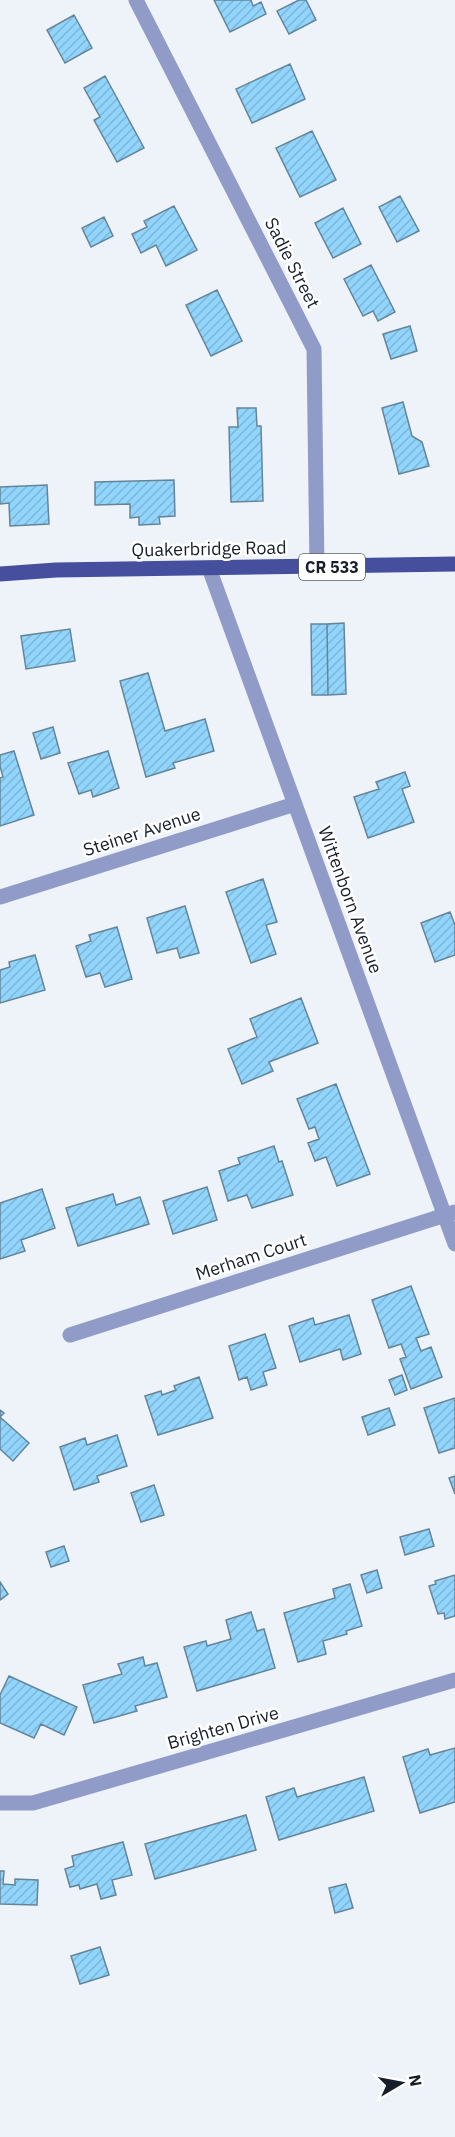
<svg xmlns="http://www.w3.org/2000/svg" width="455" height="2137" viewBox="0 0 455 2137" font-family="'IBM Plex Sans',sans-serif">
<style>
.building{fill:url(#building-hatch);stroke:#648599;stroke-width:1.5}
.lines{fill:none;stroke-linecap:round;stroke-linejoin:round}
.street{stroke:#919bc7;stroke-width:15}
.primary{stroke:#454f9d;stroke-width:15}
.labels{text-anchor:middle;stroke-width:5;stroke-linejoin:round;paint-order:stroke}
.shield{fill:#fff;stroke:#5c6269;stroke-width:1.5}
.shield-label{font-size:16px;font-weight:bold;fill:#161e29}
.street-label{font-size:18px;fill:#161e29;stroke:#fff}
</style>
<defs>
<pattern id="building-hatch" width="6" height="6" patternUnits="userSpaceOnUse" patternTransform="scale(1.5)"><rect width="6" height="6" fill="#91d5fc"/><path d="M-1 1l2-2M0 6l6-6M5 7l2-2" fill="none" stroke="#7cb6d8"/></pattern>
</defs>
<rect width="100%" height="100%" fill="#eef3f9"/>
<path class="building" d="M 214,0 L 251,0 L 253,6 L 261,2 L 266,14 L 230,32 Z
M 299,0 L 306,0 L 316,20 L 289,34 L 277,11 Z
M 74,15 L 92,48 L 65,63 L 47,30 Z
M 290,64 L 305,99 L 252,123 L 236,89 Z
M 105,76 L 144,148 L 117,162 L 94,120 L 100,117 L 84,88 Z
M 312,131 L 336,180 L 300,197 L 276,148 Z
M 400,196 L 419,231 L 397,242 L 379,207 Z
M 174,206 L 197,250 L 166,266 L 156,245 L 141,253 L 132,234 L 147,227 L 144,221 Z
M 343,208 L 361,244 L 333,258 L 315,223 Z
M 104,217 L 113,236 L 91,247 L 82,228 Z
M 371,265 L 395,312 L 378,321 L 373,311 L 363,316 L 344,279 Z
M 217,290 L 242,341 L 211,356 L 186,305 Z
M 410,326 L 417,351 L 391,359 L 383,334 Z
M 403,402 L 412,436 L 422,442 L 429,466 L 399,474 L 382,408 Z
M 237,408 L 256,408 L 257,426 L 261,426 L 263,501 L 231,502 L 229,427 L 238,427 Z
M 174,480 L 175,516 L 159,517 L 160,524 L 139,525 L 139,517 L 130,518 L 130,504 L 95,505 L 95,482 Z
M 47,485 L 49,524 L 10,526 L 9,503 L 0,504 L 0,487 Z
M 344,623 L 346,694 L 328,695 L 327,624 Z
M 311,624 L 327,624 L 328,695 L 312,695 Z
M 70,629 L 75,661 L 26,669 L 21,636 Z
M 148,673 L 165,731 L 205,719 L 214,751 L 173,763 L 175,768 L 146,777 L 120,681 Z
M 53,727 L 60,753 L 41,759 L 33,733 Z
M 14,751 L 34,815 L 0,826 L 0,778 L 3,777 L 0,766 L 0,755 Z
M 108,751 L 119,788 L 93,797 L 91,790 L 79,794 L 68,763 Z
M 405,772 L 410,786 L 402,789 L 414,822 L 368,838 L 354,797 L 379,789 L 376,782 Z
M 263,879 L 277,922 L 266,925 L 276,954 L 251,963 L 226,892 Z
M 185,906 L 199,953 L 180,958 L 177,948 L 157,953 L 147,918 Z
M 450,912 L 455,925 L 455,955 L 435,962 L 421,923 Z
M 117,927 L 132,979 L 105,987 L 100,973 L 86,977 L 76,946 L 91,941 L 89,935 Z
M 35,955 L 45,990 L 0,1003 L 0,970 L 10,967 L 9,962 Z
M 301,998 L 318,1043 L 269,1062 L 273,1071 L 242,1084 L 228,1049 L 257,1037 L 250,1019 Z
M 336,1084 L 370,1174 L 337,1186 L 326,1157 L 315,1161 L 308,1143 L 319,1139 L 315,1127 L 309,1129 L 297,1099 Z
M 274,1146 L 279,1162 L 282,1161 L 293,1195 L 252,1208 L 247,1195 L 228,1201 L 219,1171 L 240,1164 L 238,1158 Z
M 207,1187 L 217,1220 L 173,1234 L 163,1201 Z
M 42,1189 L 55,1228 L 21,1240 L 25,1251 L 0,1259 L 0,1203 Z
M 113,1194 L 116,1205 L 140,1197 L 149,1224 L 78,1246 L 66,1208 Z
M 411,1286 L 429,1334 L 416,1338 L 421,1351 L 431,1347 L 442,1377 L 411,1389 L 400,1359 L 406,1357 L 401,1344 L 389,1348 L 372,1300 Z
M 349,1315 L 361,1354 L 343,1360 L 340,1349 L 300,1362 L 289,1326 L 313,1318 L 315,1325 Z
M 265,1334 L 276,1368 L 263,1372 L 267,1385 L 251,1390 L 247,1377 L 239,1380 L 229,1346 Z
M 402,1375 L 407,1390 L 395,1395 L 389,1380 Z
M 199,1377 L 213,1418 L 158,1435 L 145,1396 L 161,1391 L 162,1395 L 176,1390 L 174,1386 Z
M 455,1398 L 455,1448 L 439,1453 L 424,1408 Z
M 389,1408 L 395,1425 L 368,1435 L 362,1417 Z
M 0,1410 L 4,1413 L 0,1417 L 29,1443 L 13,1461 L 0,1449 Z
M 117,1435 L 127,1466 L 97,1476 L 99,1482 L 74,1490 L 60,1447 L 85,1438 L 87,1445 Z
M 455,1476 L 455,1494 L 449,1478 Z
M 154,1485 L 164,1515 L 141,1522 L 131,1493 Z
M 429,1529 L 434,1546 L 405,1555 L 400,1537 Z
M 64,1546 L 69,1561 L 51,1567 L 46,1552 Z
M 377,1570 L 382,1588 L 367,1593 L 361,1575 Z
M 455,1575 L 455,1616 L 445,1619 L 444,1613 L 438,1614 L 429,1586 L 436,1584 L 435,1581 Z
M 0,1582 L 8,1594 L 0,1600 Z
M 350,1584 L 362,1626 L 346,1631 L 347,1634 L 323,1641 L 326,1654 L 298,1662 L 284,1613 L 335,1598 L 333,1589 Z
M 251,1612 L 257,1631 L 264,1629 L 275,1668 L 197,1691 L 184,1647 L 206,1641 L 207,1646 L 231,1639 L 226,1620 Z
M 143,1657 L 145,1666 L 157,1663 L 167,1697 L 135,1706 L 137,1711 L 94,1723 L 83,1685 L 122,1674 L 118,1664 Z
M 9,1676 L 77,1707 L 64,1735 L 41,1724 L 34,1738 L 0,1723 L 0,1695 Z
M 455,1748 L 455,1802 L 420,1813 L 403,1757 L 428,1749 L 430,1755 Z
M 364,1777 L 374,1811 L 279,1840 L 266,1797 L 294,1788 L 297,1797 Z
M 246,1815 L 256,1850 L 155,1879 L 145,1844 Z
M 123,1842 L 132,1875 L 112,1880 L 116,1895 L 101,1899 L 97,1884 L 80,1889 L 79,1885 L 70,1887 L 65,1869 L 74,1866 L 72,1856 Z
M 0,1871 L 4,1871 L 3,1884 L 15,1885 L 15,1879 L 38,1880 L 37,1905 L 0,1904 Z
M 346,1884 L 353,1908 L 335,1913 L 329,1888 Z
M 100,1947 L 109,1975 L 80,1984 L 71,1956 Z"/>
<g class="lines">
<path class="street" d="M 136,0 L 314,349 L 317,567
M 209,568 L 455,1244
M 0,897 L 295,804
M 70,1335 L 455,1212
M 0,1803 L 33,1803 L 455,1680"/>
<path class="primary" d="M 0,574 L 56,570 L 455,564"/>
</g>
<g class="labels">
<rect class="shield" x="299" y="554" width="66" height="26" rx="4.5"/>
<g class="shield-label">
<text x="332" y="573">CR 533</text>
</g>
<g class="street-label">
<text transform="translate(292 263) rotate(63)" y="6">Sadie Street</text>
<text transform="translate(209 549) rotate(-1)" y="6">Quakerbridge Road</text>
<text transform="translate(142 832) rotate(-18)" y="6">Steiner Avenue</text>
<text transform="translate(350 900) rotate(70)" y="6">Wittenborn Avenue</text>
<text transform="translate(251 1257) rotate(-18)" y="6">Merham Court</text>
<text transform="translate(223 1728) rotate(-16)" y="6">Brighten Drive</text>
</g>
</g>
<g transform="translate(401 2083) rotate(80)" stroke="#ffffff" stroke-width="4.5" paint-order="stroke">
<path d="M0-4.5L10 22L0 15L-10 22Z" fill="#161e29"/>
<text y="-9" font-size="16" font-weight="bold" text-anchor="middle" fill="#161e29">N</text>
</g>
</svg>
